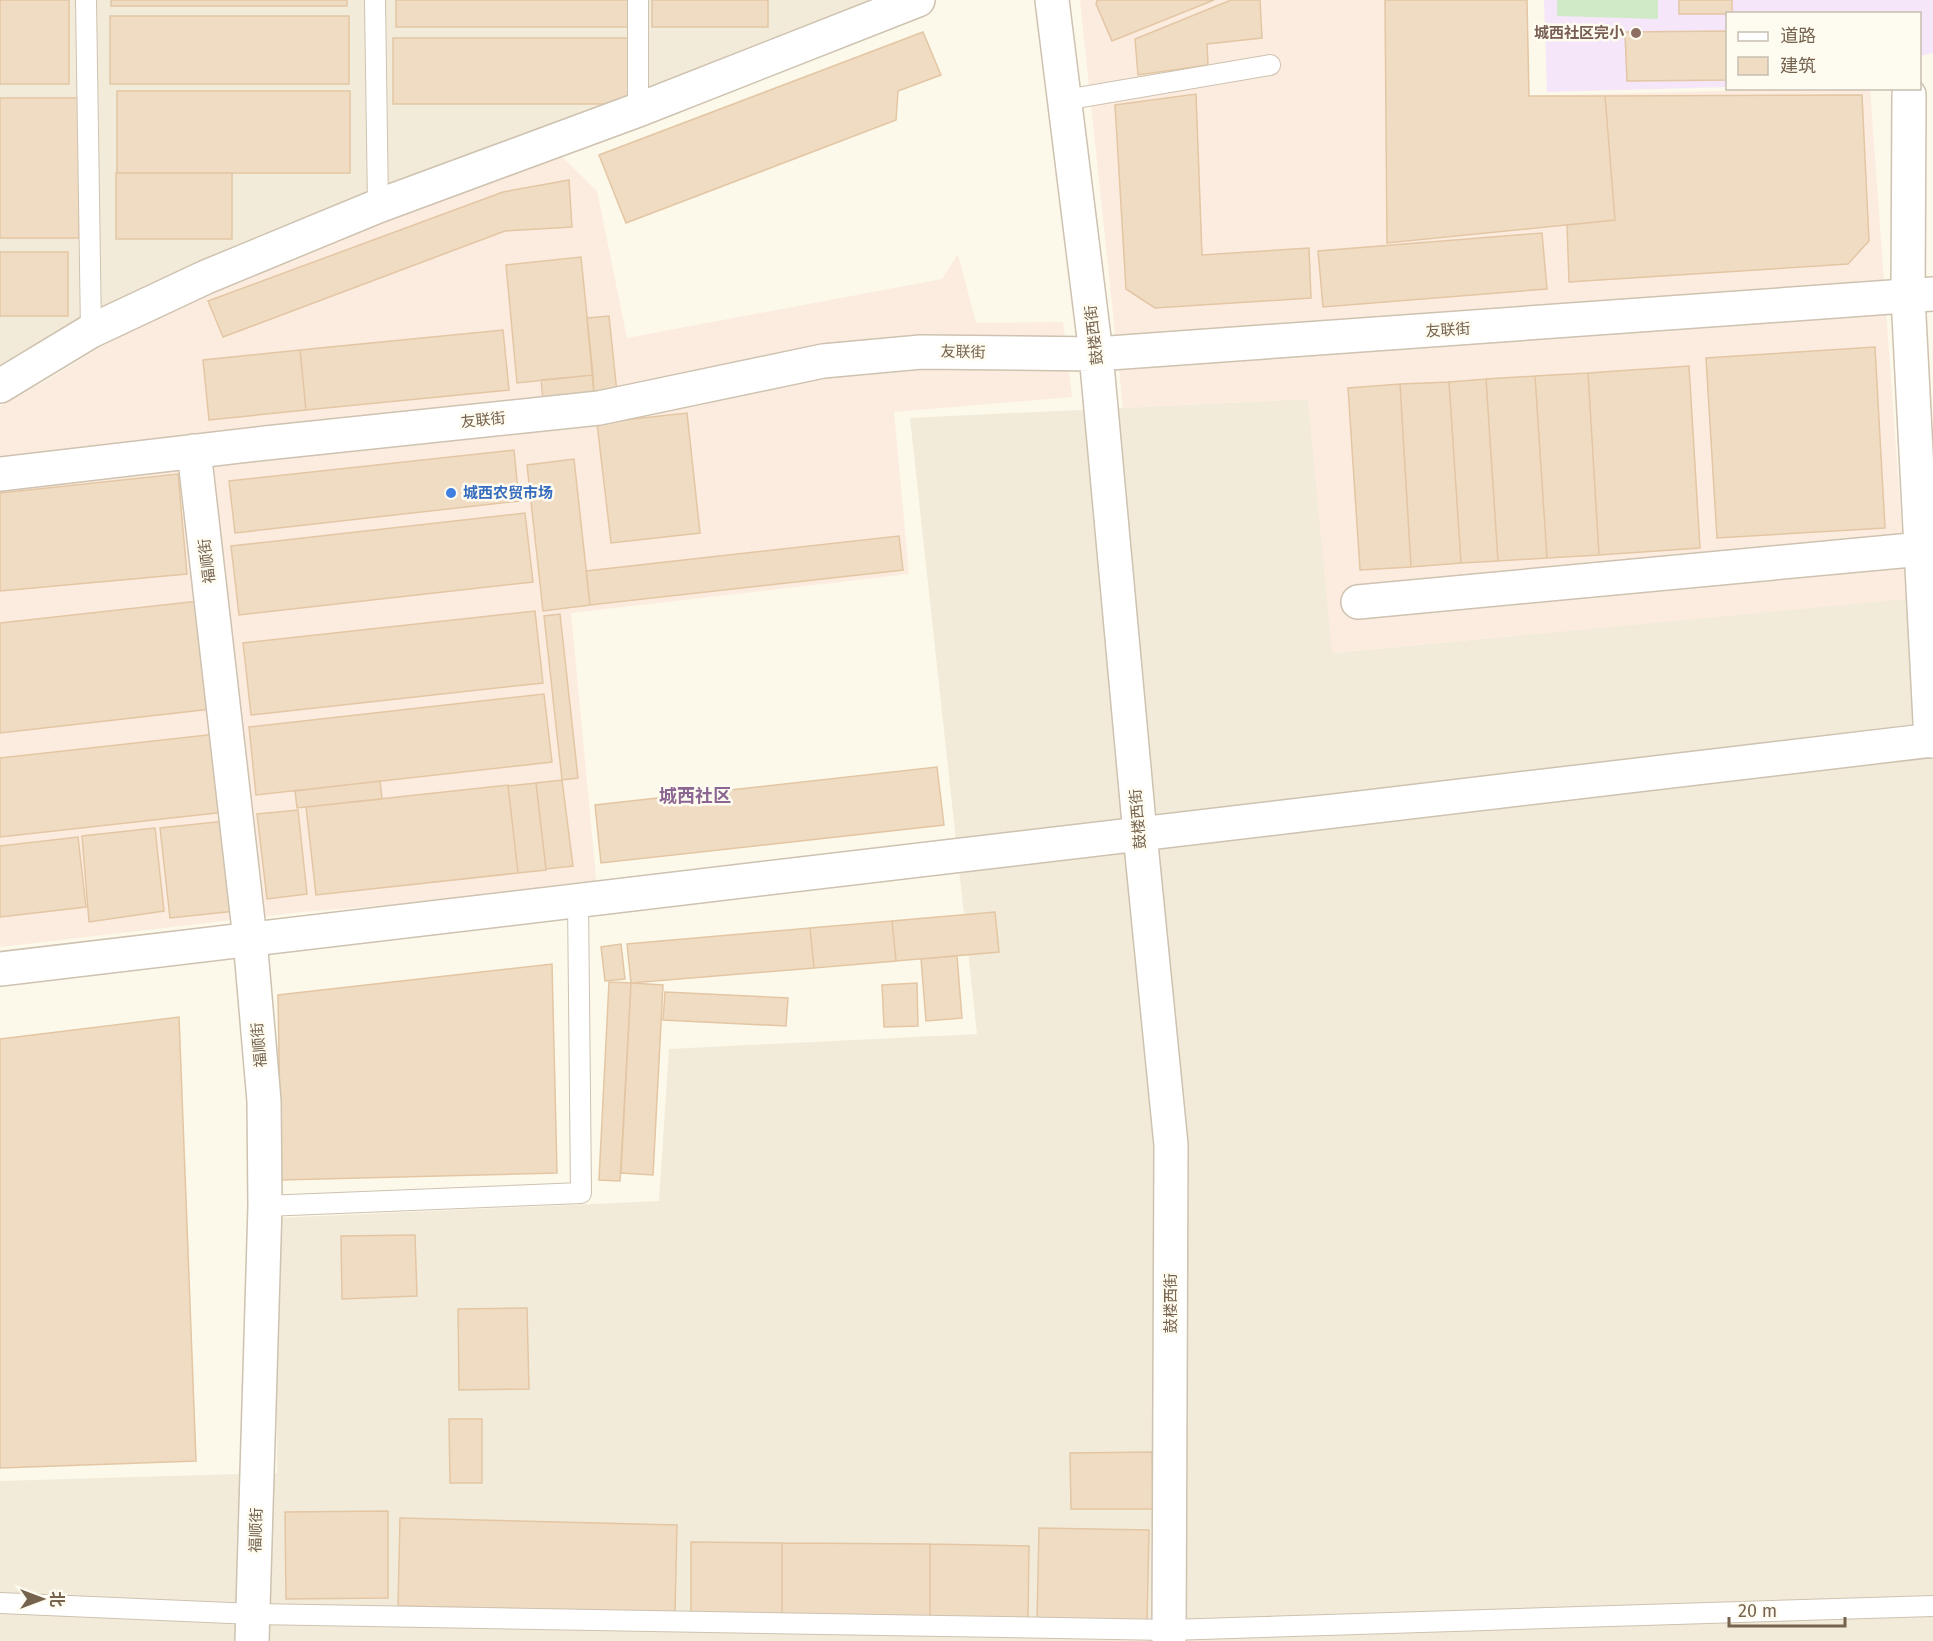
<svg xmlns="http://www.w3.org/2000/svg" width="1933" height="1641" viewBox="0 0 1933 1641" font-family="'Fira Sans','Noto Sans SC',sans-serif">
<style>
.residential{fill:#f3ebd9}
.commercial{fill:#fcecdf}
.education{fill:#f5e6f9}
.green{fill:#d0eac8}
.building{fill:#f0dcc3;stroke:#e3c6a4;stroke-width:1.5}
.lines{fill:none;stroke-linecap:round;stroke-linejoin:round}
.service-casing{stroke:#cec2b0;stroke-width:22}
.minor-casing{stroke:#cec2b0;stroke-width:36}
.service{stroke:#fff;stroke-width:20}
.minor{stroke:#fff;stroke-width:33}
.education-dot{fill:#8d6e63;stroke:#fefbf1;stroke-width:2}
.shop-dot{fill:#3f7fe0;stroke:#fefbf1;stroke-width:2}
.labels{text-anchor:middle;stroke-width:5;stroke-linejoin:round;paint-order:stroke}
.education-label{font-size:15px;font-weight:bold;fill:#785e54;stroke:#fefbf1;text-anchor:end}
.street-label{font-size:15px;fill:#76634e;stroke:#fefbf1}
.shop-label{font-size:15px;font-weight:bold;fill:#366cbe;stroke:#fefbf1;text-anchor:start}
.quarter-label{font-size:18px;font-weight:bold;fill:#8b6692;stroke:#fefbf1}
</style>
<rect width="100%" height="100%" fill="#fcf8ea"/>
<path class="residential" d="M 0,0 L 883,0 L 0,368 Z
M 1308,399 L 1333,653 L 1933,596 L 1933,1641 L 0,1641 L 0,1481 L 277,1473 L 276,1218 L 659,1201 L 669,1049 L 977,1034 L 910,418 Z"/>
<path class="commercial" d="M 1080,0 L 1527,0 L 1529,96 L 1801,89 L 1870,89 L 1907,599 L 1332,653 L 1308,399 L 1123,408 Z
M 557,152 L 597,191 L 627,338 L 942,279 L 958,254 L 976,323 L 1063,322 L 1072,397 L 894,412 L 909,574 L 571,613 L 597,888 L 302,912 L 0,947 L 0,406 L 49,379 L 183,296 Z"/>
<path class="education" d="M 1544,0 L 1933,0 L 1933,53 L 1920,56 L 1920,14 L 1728,14 L 1727,87 L 1547,92 Z"/>
<path class="green" d="M 1557,0 L 1658,0 L 1658,19 L 1557,16 Z"/>
<path class="building" d="M 0,0 L 69,0 L 69,84 L 0,84 Z
M 111,0 L 347,0 L 347,6 L 111,6 Z
M 396,0 L 628,0 L 628,27 L 396,27 Z
M 652,0 L 768,0 L 768,27 L 652,27 Z
M 1097,0 L 1214,0 L 1112,41 L 1096,4 Z
M 1231,0 L 1260,0 L 1262,38 L 1207,44 L 1208,65 L 1138,75 L 1135,39 Z
M 1385,0 L 1527,0 L 1529,96 L 1605,96 L 1615,220 L 1387,243 Z
M 1679,0 L 1732,0 L 1732,14 L 1679,14 Z
M 110,16 L 349,16 L 349,84 L 110,84 Z
M 1728,31 L 1728,80 L 1627,81 L 1625,32 Z
M 923,32 L 941,75 L 898,91 L 896,120 L 626,223 L 599,155 Z
M 393,38 L 630,38 L 630,104 L 393,104 Z
M 117,91 L 350,91 L 350,173 L 117,173 Z
M 1196,94 L 1202,255 L 1309,248 L 1311,298 L 1155,308 L 1126,289 L 1115,105 Z
M 1862,95 L 1869,241 L 1848,264 L 1569,282 L 1567,225 L 1615,220 L 1605,96 Z
M 0,98 L 79,98 L 79,238 L 0,238 Z
M 116,173 L 232,173 L 232,239 L 116,239 Z
M 569,180 L 572,227 L 505,231 L 223,337 L 208,301 L 503,192 Z
M 1542,233 L 1547,289 L 1323,307 L 1318,251 Z
M 0,252 L 68,252 L 68,316 L 0,316 Z
M 581,257 L 593,375 L 517,383 L 506,265 Z
M 609,316 L 617,393 L 594,395 L 587,318 Z
M 503,330 L 509,390 L 306,410 L 300,350 Z
M 1875,347 L 1885,528 L 1717,538 L 1706,358 Z
M 300,350 L 306,410 L 209,420 L 203,360 Z
M 1689,366 L 1700,548 L 1599,555 L 1588,373 Z
M 1588,373 L 1599,555 L 1547,558 L 1535,376 Z
M 593,375 L 594,395 L 543,400 L 541,380 Z
M 1535,376 L 1547,558 L 1498,561 L 1486,379 Z
M 1486,379 L 1498,561 L 1461,563 L 1449,382 Z
M 1449,382 L 1461,563 L 1411,567 L 1400,384 Z
M 1400,384 L 1411,567 L 1360,570 L 1348,388 Z
M 687,413 L 700,533 L 611,543 L 597,423 Z
M 514,450 L 519,501 L 235,533 L 229,481 Z
M 574,459 L 590,605 L 543,611 L 527,465 Z
M 178,474 L 187,574 L 0,591 L 0,493 Z
M 525,513 L 533,582 L 239,615 L 231,546 Z
M 899,536 L 903,570 L 590,605 L 586,571 Z
M 199,601 L 211,709 L 0,733 L 0,623 Z
M 535,611 L 543,683 L 251,715 L 243,643 Z
M 560,614 L 578,778 L 562,780 L 544,616 Z
M 544,694 L 552,762 L 256,795 L 249,727 Z
M 216,734 L 225,812 L 0,837 L 0,758 Z
M 937,767 L 944,825 L 601,863 L 595,805 Z
M 562,780 L 573,866 L 546,869 L 536,783 Z
M 380,781 L 382,799 L 297,808 L 295,791 Z
M 536,783 L 546,870 L 518,873 L 508,786 Z
M 508,785 L 518,873 L 316,895 L 306,807 Z
M 298,810 L 307,894 L 267,899 L 257,814 Z
M 225,821 L 236,911 L 170,918 L 160,828 Z
M 155,828 L 164,911 L 89,922 L 82,836 Z
M 78,837 L 86,907 L 0,917 L 0,846 Z
M 995,912 L 999,952 L 896,961 L 892,921 Z
M 892,921 L 896,961 L 814,968 L 810,928 Z
M 810,928 L 814,968 L 631,983 L 627,944 Z
M 621,944 L 625,979 L 605,981 L 601,947 Z
M 957,956 L 962,1018 L 926,1021 L 921,959 Z
M 552,964 L 557,1173 L 281,1180 L 278,995 Z
M 609,982 L 631,983 L 620,1181 L 599,1180 Z
M 631,983 L 663,985 L 653,1175 L 621,1173 Z
M 917,983 L 918,1026 L 884,1027 L 882,985 Z
M 665,992 L 788,998 L 786,1026 L 663,1020 Z
M 179,1017 L 196,1461 L 0,1468 L 0,1039 Z
M 415,1235 L 417,1296 L 342,1299 L 341,1236 Z
M 527,1308 L 529,1389 L 459,1390 L 458,1309 Z
M 449,1419 L 482,1419 L 482,1483 L 450,1483 Z
M 1152,1452 L 1153,1509 L 1071,1509 L 1070,1453 Z
M 388,1511 L 388,1598 L 286,1599 L 285,1512 Z
M 400,1518 L 677,1525 L 675,1612 L 398,1606 Z
M 1039,1528 L 1149,1530 L 1147,1623 L 1037,1621 Z
M 691,1542 L 782,1543 L 782,1616 L 691,1615 Z
M 782,1543 L 930,1544 L 930,1618 L 782,1616 Z
M 930,1544 L 1029,1546 L 1028,1619 L 930,1618 Z"/>
<g class="lines">
<defs>
<path id="service" d="M 86,0 L 91,331
M 375,0 L 378,206
M 638,0 L 638,110
M 1065,100 L 1270,65
M 265,1206 L 581,1193 L 578,900
M 0,1603 L 253,1614 L 1169,1630 L 1933,1606"/>
<path id="minor" d="M 1052,0 L 1096,354 L 1140,834 L 1171,1145 L 1169,1641
M 1909,95 L 1908,297 L 1931,741
M 0,386 L 91,331 L 206,277 L 378,206 L 638,110 L 918,0
M 194,451 L 250,939 L 264,1101 L 265,1206 L 252,1641
M 0,474 L 266,443 L 599,408 L 823,361 L 921,352 L 1096,354 L 1933,294
M 1358,602 L 1922,549
M 0,969 L 1933,740"/>
</defs>
<use href="#service" class="service-casing"/>
<use href="#minor" class="minor-casing"/>
<use href="#service" class="service"/>
<use href="#minor" class="minor"/>
</g>
<circle class="education-dot" cx="1636" cy="33" r="6"/>
<circle class="shop-dot" cx="451" cy="493" r="6"/>
<g class="labels">
<g class="education-label">
<text x="1624" y="38">城西社区完小</text>
</g>
<g class="street-label">
<text transform="translate(1448 330) rotate(-4)" y="5">友联街</text>
<text transform="translate(1094 335) rotate(-97)" y="5">鼓楼西街</text>
<text transform="translate(963 352) rotate(1)" y="5">友联街</text>
<text transform="translate(483 420) rotate(-6)" y="5">友联街</text>
<text transform="translate(207 561) rotate(-97)" y="5">福顺街</text>
<text transform="translate(1138 819) rotate(-95)" y="5">鼓楼西街</text>
<text transform="translate(259 1045) rotate(-95)" y="5">福顺街</text>
<text transform="translate(1171 1303) rotate(-90)" y="5">鼓楼西街</text>
<text transform="translate(256 1530) rotate(-88)" y="5">福顺街</text>
</g>
<g class="shop-label">
<text x="463" y="498">城西农贸市场</text>
</g>
<g class="quarter-label">
<text x="695" y="802">城西社区</text>
</g>
</g>
<rect x="1726" y="12" width="195" height="78" fill="#fefbf1" stroke="#c8beb0" stroke-width="1.5"/>
<rect x="1738" y="32" width="30" height="9" fill="#ffffff" stroke="#c8beb0" stroke-width="1.5"/>
<text x="1780" y="42" font-size="18" fill="#76634e">道路</text>
<rect x="1738" y="57" width="30" height="18" fill="#f0dcc3" stroke="#c8beb0" stroke-width="1.5"/>
<text x="1780" y="72" font-size="18" fill="#76634e">建筑</text>
<g transform="translate(42 1599) rotate(90)" stroke="#fefbf1" stroke-width="4.5" paint-order="stroke">
<path d="M0-4.5L10 22L0 15L-10 22Z" fill="#76634e"/>
<text y="-9" font-size="16" font-weight="bold" text-anchor="middle" fill="#76634e">北</text>
</g>
<path d="M1729 1617v9h116v-9" fill="none" stroke="#76634e" stroke-width="3"/>
<text x="1738" y="1617" font-size="18" fill="#76634e" stroke="#fefbf1" stroke-width="4.5" paint-order="stroke">20 m</text>
</svg>
